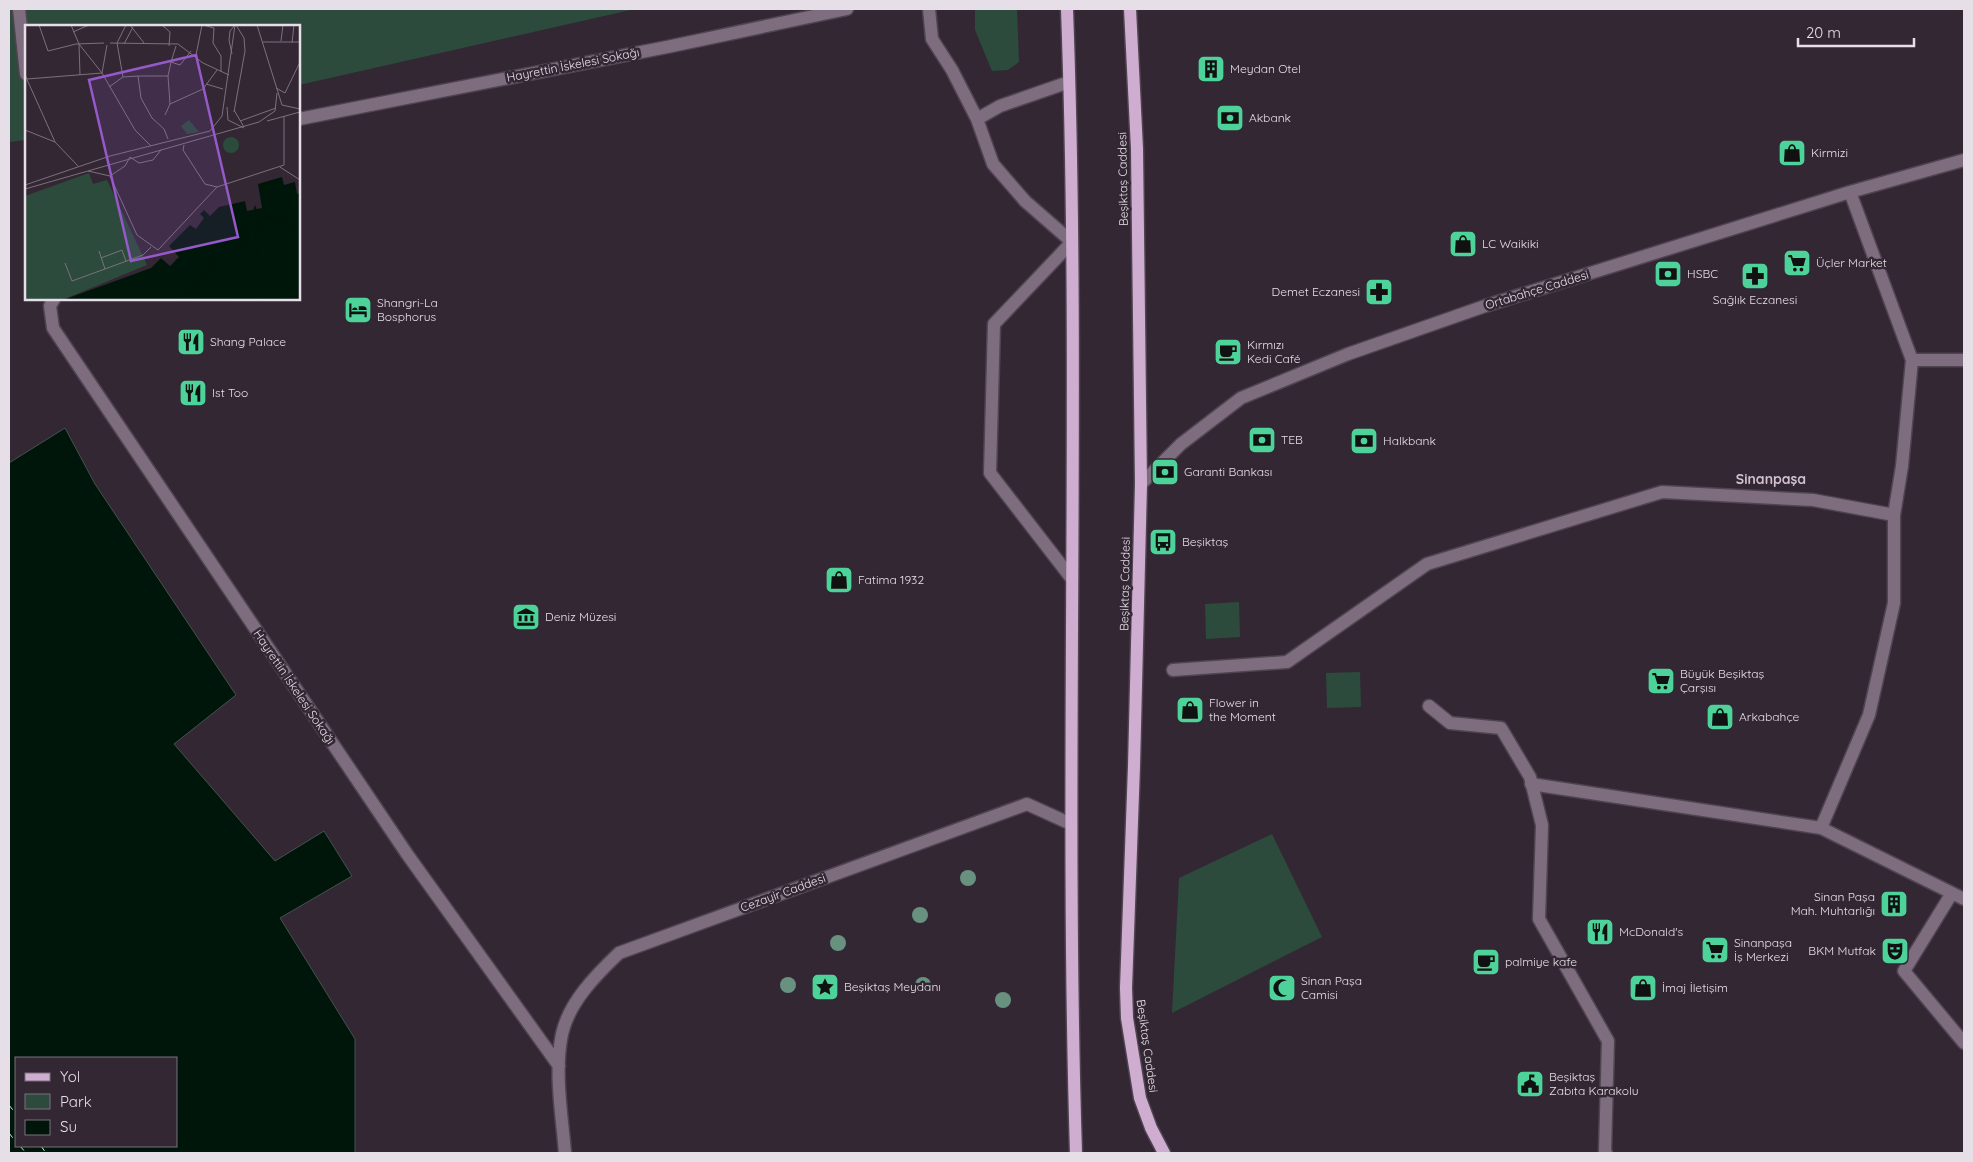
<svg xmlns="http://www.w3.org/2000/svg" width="1973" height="1162" viewBox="0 0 1973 1162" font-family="Quicksand,sans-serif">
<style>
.green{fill:#2c4b3c}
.water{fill:#00160a;stroke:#45524c;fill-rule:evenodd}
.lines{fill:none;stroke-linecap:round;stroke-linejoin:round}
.ferry{stroke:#a5facf;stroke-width:1;stroke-dasharray:6 5;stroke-linecap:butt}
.minor-casing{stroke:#504451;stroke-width:15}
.major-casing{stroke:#504451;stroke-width:15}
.minor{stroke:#7d6d7e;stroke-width:12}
.major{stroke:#cfadd0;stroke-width:12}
.tree{fill:#689180}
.labels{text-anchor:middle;stroke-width:5;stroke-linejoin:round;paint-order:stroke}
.street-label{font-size:12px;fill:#e7dfe7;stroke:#332734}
.poi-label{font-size:12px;fill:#e7dfe7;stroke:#332734;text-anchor:start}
.neighbourhood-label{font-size:14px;font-weight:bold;fill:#d0c0d0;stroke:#332734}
.inset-river{fill:none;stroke:#00160a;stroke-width:2.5}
.inset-road{fill:none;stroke:#7b717c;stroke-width:1}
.view{fill:#9659c9;fill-opacity:0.15;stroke:#9659c9;stroke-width:2.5}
.inset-edge{fill:none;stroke:#e7dfe7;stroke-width:2.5}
</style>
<rect width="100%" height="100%" fill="#332734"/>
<path class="green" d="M 9,9 L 635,9 L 299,85 L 299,26 L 26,26 L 26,140 L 9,142 Z
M 975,9 L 1017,9 L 1019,62 L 1008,70 L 992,71 L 975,30 Z
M 1239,602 L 1240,637 L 1206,639 L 1205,604 Z
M 1360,672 L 1361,707 L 1327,708 L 1326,673 Z
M 1272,834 L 1322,937 L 1172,1013 L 1179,878 Z"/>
<path class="water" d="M 65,428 L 95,484 L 236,695 L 174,744 L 275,861 L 324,831 L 352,876 L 280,918 L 355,1039 L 355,1153 L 9,1153 L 9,463 ZM 16,1058 L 176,1058 L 176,1146 L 16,1146 Z"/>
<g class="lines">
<path class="ferry" d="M 9,1105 L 16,1114
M 9,1133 L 16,1142
M 20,1146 L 26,1153
M 41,1146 L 46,1153"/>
<defs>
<path id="minor" d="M 19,9 L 26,74
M 929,9 L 932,39 L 952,70 L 977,119 L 993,164 L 1025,201 L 1072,242 L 994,324 L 990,473 L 1072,579
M 299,119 L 667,47 L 847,9
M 977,119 L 1000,106 L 1069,82
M 1850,192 L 1912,360 L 1964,360
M 54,299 L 50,306 L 53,328 L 407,854 L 559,1066
M 1141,484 L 1181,444 L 1241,398 L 1348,354 L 1485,306 L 1850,192 L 1964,160
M 1894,515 L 1894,603 L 1869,715 L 1821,828 L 1952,893
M 1173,670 L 1287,662 L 1427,564 L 1662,492 L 1813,500 L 1894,515 L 1902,466 L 1912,360
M 1429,706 L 1450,723 L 1501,728 L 1530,777 L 1542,825 L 1539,919 L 1608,1041 L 1605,1151 L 1606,1153
M 1531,784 L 1821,828
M 1964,899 L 1952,893 L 1904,971 L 1964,1043
M 565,1153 C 562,1115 554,1073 562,1034 C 569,1002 596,975 619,953 L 1027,804 L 1071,824"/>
<path id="major" d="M 1067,9 C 1081,390 1064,772 1076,1153
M 1130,9 L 1137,149 L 1141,484 L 1134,766 L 1126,988 L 1127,1018 L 1140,1098 L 1151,1128 L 1164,1153"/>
</defs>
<use href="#minor" class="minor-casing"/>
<use href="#major" class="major-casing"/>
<use href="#minor" class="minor"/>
<use href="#major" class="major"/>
</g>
<g class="tree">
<circle cx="968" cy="878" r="8"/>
<circle cx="920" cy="915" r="8"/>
<circle cx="838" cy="943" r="8"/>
<circle cx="788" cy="985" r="8"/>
<circle cx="923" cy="985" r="8"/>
<circle cx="1003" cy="1000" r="8"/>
</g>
<defs>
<symbol id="building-square" viewBox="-11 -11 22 22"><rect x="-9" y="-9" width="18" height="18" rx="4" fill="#4dd39a" stroke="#332734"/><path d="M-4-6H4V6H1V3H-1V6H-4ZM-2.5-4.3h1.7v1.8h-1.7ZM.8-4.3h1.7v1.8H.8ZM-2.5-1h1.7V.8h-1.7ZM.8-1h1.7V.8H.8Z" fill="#111"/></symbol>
<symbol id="bank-square" viewBox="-11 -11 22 22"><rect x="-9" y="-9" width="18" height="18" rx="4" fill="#4dd39a" stroke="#332734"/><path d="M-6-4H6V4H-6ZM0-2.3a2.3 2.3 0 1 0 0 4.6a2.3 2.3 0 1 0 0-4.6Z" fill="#111"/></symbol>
<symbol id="shop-square" viewBox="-11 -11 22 22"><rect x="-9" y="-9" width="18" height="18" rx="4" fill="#4dd39a" stroke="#332734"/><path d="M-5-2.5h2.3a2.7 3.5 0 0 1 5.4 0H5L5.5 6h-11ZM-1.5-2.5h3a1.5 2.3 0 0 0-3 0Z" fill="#111"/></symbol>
<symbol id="supermarket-square" viewBox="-11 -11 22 22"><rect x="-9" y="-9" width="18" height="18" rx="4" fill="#4dd39a" stroke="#332734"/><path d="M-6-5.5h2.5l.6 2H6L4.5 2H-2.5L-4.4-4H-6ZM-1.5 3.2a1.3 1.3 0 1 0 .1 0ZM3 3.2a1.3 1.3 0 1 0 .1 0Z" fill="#111"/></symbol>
<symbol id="pharmacy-square" viewBox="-11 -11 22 22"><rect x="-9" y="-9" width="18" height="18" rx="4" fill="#4dd39a" stroke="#332734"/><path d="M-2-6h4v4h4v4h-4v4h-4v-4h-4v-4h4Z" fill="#111"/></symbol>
<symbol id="hotel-square" viewBox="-11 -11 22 22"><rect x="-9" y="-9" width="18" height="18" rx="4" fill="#4dd39a" stroke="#332734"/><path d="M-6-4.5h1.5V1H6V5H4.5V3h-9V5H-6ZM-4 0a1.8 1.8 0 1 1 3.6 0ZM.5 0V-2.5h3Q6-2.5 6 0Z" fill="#111"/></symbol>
<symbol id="restaurant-square" viewBox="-11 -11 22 22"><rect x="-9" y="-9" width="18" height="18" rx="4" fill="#4dd39a" stroke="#332734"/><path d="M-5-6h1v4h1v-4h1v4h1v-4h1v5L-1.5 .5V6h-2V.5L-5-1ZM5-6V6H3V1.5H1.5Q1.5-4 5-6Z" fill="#111"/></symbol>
<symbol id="cafe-square" viewBox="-11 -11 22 22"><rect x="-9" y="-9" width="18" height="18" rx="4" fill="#4dd39a" stroke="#332734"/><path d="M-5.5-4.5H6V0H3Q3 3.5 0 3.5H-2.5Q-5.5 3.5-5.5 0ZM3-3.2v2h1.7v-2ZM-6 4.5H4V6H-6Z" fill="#111"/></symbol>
<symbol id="bus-square" viewBox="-11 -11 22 22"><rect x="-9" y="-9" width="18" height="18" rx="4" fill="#4dd39a" stroke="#332734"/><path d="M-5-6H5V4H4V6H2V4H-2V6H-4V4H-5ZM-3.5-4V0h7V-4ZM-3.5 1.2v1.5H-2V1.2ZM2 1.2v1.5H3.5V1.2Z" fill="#111"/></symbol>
<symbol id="museum-square" viewBox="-11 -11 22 22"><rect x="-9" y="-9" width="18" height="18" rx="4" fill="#4dd39a" stroke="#332734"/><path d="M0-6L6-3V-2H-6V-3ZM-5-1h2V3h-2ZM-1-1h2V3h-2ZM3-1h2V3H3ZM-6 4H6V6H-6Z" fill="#111"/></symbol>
<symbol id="theatre-square" viewBox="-11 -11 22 22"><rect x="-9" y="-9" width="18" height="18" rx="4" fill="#4dd39a" stroke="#332734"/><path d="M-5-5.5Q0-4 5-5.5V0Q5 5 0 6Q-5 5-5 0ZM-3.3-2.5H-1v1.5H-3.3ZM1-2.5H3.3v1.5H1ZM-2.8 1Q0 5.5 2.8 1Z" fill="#111"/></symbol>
<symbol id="sight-square" viewBox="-11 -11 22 22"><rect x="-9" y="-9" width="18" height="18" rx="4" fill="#4dd39a" stroke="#332734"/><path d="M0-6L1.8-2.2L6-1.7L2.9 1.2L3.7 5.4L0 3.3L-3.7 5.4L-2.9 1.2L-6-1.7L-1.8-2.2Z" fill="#111"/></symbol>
<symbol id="mosque-square" viewBox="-11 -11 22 22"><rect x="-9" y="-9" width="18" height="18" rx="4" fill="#4dd39a" stroke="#332734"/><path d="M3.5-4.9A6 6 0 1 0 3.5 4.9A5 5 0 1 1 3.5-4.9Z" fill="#111"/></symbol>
<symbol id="civic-square" viewBox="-11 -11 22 22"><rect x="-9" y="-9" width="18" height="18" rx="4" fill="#4dd39a" stroke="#332734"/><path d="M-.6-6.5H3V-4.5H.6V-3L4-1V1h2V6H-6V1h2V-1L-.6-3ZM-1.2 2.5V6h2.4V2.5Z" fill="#111"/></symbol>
</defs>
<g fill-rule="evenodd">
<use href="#building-square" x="1195" y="53" width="32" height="32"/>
<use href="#bank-square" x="1214" y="102" width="32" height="32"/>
<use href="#shop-square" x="1776" y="137" width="32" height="32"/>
<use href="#shop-square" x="1447" y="228" width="32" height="32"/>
<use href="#supermarket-square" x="1781" y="247" width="32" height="32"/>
<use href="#bank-square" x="1652" y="258" width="32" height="32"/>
<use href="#pharmacy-square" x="1739" y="260" width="32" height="32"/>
<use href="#pharmacy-square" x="1363" y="276" width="32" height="32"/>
<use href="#hotel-square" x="342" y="294" width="32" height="32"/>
<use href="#restaurant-square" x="175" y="326" width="32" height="32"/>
<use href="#cafe-square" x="1212" y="336" width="32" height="32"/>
<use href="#restaurant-square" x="177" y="377" width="32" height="32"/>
<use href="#bank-square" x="1246" y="424" width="32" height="32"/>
<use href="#bank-square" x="1348" y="425" width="32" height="32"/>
<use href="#bank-square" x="1149" y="456" width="32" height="32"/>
<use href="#bus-square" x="1147" y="526" width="32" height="32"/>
<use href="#shop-square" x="823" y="564" width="32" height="32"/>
<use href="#museum-square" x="510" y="601" width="32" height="32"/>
<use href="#supermarket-square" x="1645" y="665" width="32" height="32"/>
<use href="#shop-square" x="1174" y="694" width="32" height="32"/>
<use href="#shop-square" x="1704" y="701" width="32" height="32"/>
<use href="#building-square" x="1878" y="888" width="32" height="32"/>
<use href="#restaurant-square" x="1584" y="916" width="32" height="32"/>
<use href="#supermarket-square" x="1699" y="934" width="32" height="32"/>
<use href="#theatre-square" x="1879" y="935" width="32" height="32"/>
<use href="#cafe-square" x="1470" y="946" width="32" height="32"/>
<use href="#sight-square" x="809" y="971" width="32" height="32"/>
<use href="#mosque-square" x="1266" y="972" width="32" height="32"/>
<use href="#shop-square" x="1627" y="972" width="32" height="32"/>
<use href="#civic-square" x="1514" y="1068" width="32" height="32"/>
</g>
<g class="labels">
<g class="street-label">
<text transform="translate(573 65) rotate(-11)" y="4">Hayrettin İskelesi Sokağı</text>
<text transform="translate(1123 179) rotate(-91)" y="4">Beşiktaş Caddesi</text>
<text transform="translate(1537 290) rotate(-17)" y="4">Ortabahçe Caddesi</text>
<text transform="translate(1125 584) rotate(-89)" y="4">Beşiktaş Caddesi</text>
<text transform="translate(294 687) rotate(56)" y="4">Hayrettin İskelesi Sokağı</text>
<text transform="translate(783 893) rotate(-20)" y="4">Cezayir Caddesi</text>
<text transform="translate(1147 1046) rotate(82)" y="4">Beşiktaş Caddesi</text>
</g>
<g class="poi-label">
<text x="1230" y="73">Meydan Otel</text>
<text x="1249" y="122">Akbank</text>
<text x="1811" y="157">Kirmizi</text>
<text x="1482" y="248">LC Waikiki</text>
<text x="1816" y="267">Üçler Market</text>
<text x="1687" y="278">HSBC</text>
<text x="1360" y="296" text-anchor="end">Demet Eczanesi</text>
<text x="1755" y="304" text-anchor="middle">Sağlık Eczanesi</text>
<text x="377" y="307">Shangri-La<tspan x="377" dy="14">Bosphorus</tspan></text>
<text x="210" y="346">Shang Palace</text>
<text x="1247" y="349">Kırmızı<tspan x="1247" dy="14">Kedi Café</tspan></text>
<text x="212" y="397">Ist Too</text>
<text x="1281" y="444">TEB</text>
<text x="1383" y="445">Halkbank</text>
<text x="1184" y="476">Garanti Bankası</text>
<text x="1182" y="546">Beşiktaş</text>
<text x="858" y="584">Fatima 1932</text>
<text x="545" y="621">Deniz Müzesi</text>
<text x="1680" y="678">Büyük Beşiktaş<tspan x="1680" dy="14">Çarşısı</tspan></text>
<text x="1209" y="707">Flower in<tspan x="1209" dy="14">the Moment</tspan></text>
<text x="1739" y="721">Arkabahçe</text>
<text x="1875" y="901" text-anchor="end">Sinan Paşa<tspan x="1875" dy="14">Mah. Muhtarlığı</tspan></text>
<text x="1619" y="936">McDonald's</text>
<text x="1734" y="947">Sinanpaşa<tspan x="1734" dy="14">İş Merkezi</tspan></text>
<text x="1876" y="955" text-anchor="end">BKM Mutfak</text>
<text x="1505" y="966">palmiye kafe</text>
<text x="1301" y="985">Sinan Paşa<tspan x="1301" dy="14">Camisi</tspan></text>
<text x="844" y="991">Beşiktaş Meydanı</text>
<text x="1662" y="992">İmaj İletişim</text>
<text x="1549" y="1081">Beşiktaş<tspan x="1549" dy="14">Zabıta Karakolu</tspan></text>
</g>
<g class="neighbourhood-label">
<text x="1771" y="484">Sinanpaşa</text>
</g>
</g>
<g transform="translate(25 25)">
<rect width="275" height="275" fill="#332734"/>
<path d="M 164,95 L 174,107 L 162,109 L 156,101 ZM198 120a8 8 0 1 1 16 0a8 8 0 1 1-16 0ZM 64,148 L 68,159 L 82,155 L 122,240 L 37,275 L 0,275 L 0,171 Z" fill="#2c4b3c"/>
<path d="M 257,152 L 259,160 L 270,157 L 272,169 L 275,168 L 275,275 L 38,275 L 126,243 L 136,233 L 145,241 L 154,232 L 144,221 L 165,200 L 171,204 L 179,193 L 175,189 L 179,185 L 185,191 L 194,182 L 220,176 L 222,186 L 237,183 L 233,159 Z" fill="#00160a"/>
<path class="inset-river" d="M 247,155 L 275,216M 231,185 L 255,210 L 275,222M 231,185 L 275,201M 233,186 L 275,210M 230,188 L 236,275M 151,235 L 191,275M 156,275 L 230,185M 164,275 L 219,199M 180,275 L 202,244 L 229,187M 196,275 L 215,239 L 230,184 L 265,275"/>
<path class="inset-road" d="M 14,0 L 23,26 L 51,19 L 79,18M 46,0 L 54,19 L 77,48 L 110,105 L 126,121M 105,0 L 119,18M 137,0 L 145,7 L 144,21M 178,0 L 189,3 L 188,18 L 196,31 L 196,47M 232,0 L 257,80 L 275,84M 48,7 L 64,0M 256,16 L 258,0M 238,17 L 275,17M 85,18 L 153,19 L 178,38 L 204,50M 267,18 L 269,0M 54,19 L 55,50M 99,19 L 108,2M 151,21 L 146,37 L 155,40 L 166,26M 207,29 L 204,15 L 205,6 L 210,0M 171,30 L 177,0M 0,50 L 30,117M 113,51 L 143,51 L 146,37M 143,51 L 145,79M 98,52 L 113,51 L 116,73 L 127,93 L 139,104 L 143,114M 2,54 L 77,48 L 82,20M 181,59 L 198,64M 84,62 L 98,52 L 92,18 L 101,0M 251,63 L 260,68 L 275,37M 202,82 L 203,95 L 219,103M 209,85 L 219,102M 209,87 L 220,26 L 219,13 L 211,0M 140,90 L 145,79 L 178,64 L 192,45M 215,96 L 251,83M 242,96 L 275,87M 0,105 L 30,117 L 53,141M 159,120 L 158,125 L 180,159 L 192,162 L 259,140 L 259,91M 255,142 L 275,155M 63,146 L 85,151 L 100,141 L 105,132 L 114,138 L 128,135 L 136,125M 85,151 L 112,210 L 133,225 L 192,162M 0,160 L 85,131 L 185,106 L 197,91 L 210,0M 0,164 L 234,97 L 250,86 L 252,68M 74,226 L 80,244M 76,233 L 97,225 L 101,236M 40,238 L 47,256 L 118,230 L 126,222"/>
<path class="view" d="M 171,30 L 213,212 L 106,236 L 64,55 Z"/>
<rect width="275" height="275" class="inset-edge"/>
</g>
<rect width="1973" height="1162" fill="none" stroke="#e7dfe7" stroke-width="20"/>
<rect x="15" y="1057" width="162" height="90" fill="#332734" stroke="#7b717c"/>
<rect x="25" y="1073" width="25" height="8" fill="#cfadd0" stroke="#7b717c"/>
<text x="60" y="1082" font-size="15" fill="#e7dfe7">Yol</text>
<rect x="25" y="1094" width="25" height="15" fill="#2c4b3c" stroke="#7b717c"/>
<text x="60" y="1107" font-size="15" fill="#e7dfe7">Park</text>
<rect x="25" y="1120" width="25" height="15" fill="#00160a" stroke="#7b717c"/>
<text x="60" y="1132" font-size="15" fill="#e7dfe7">Su</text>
<path d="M1798 38v8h116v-8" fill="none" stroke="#e7dfe7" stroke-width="2.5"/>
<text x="1806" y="38" font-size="15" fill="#e7dfe7" stroke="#332734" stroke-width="4" paint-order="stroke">20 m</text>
</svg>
